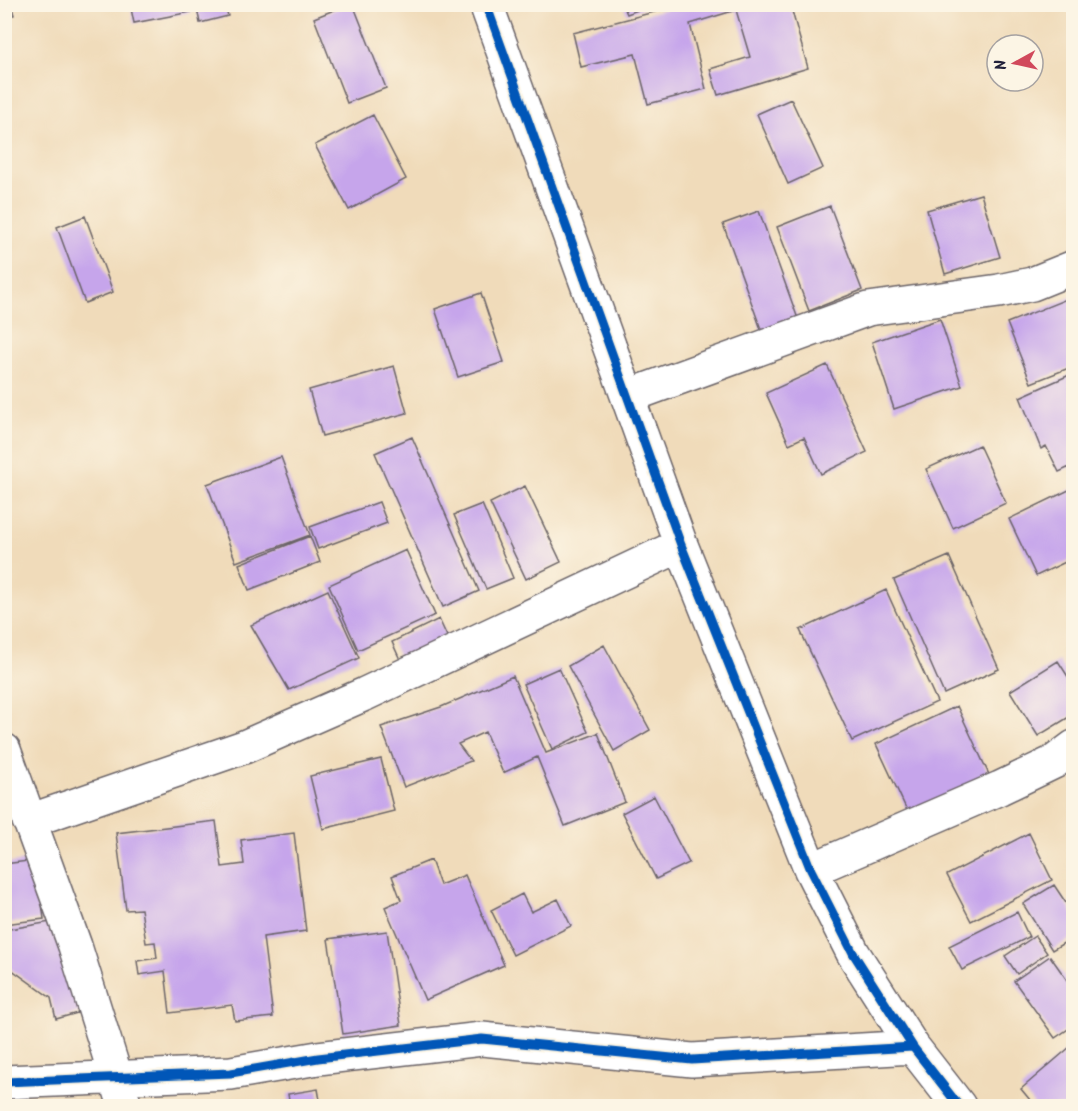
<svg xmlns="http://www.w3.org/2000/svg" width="1078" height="1111" viewBox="0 0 1078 1111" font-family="Kalam,sans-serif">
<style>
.building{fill:#c6a5eb}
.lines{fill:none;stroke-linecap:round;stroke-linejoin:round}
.minor-casing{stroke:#6a6367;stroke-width:36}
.minor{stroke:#fff;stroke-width:33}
.cycleway-casing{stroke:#fcf5e5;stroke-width:13}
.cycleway{stroke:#0057b8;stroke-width:9}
</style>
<rect width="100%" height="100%" fill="#fcf5e5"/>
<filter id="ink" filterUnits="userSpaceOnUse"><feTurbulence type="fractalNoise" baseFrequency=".0167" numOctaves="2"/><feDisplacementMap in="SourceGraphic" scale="12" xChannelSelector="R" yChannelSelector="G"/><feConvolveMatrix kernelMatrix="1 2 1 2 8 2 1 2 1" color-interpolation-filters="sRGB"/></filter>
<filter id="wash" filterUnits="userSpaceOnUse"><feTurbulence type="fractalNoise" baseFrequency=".008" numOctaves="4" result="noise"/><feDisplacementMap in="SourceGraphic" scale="24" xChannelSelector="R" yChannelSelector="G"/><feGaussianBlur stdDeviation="1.35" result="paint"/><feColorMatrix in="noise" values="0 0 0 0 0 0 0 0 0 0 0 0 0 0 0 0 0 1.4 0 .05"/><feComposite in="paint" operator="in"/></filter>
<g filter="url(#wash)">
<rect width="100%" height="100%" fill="#f0dbba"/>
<g id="blocks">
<path class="building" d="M 4,4 L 11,4 L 14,15 L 4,17 Z
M 130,4 L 189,4 L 191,12 L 134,23 Z
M 196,4 L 225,4 L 228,16 L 200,23 Z
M 349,4 L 353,4 L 386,88 L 347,103 L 314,18 Z
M 685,4 L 790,4 L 808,68 L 718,95 L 710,69 L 750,57 L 736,10 L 690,24 L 706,89 L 648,104 L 635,54 L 581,67 L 573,33 Z
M 623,5 L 651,5 L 627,14 Z
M 791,99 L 823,168 L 788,184 L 757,114 Z
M 373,115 L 406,179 L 349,210 L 315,145 Z
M 981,194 L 1000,257 L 945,274 L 927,210 Z
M 830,206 L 862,290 L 809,311 L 777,227 Z
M 759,211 L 802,330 L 766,343 L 723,224 Z
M 85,216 L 113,292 L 85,303 L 57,227 Z
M 481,293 L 504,362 L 458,377 L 435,309 Z
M 1074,296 L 1074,366 L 1031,383 L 1007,323 Z
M 940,319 L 962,386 L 894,409 L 872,342 Z
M 827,365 L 867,452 L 821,474 L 804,437 L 789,444 L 766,393 Z
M 394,366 L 407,413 L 322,436 L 309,390 Z
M 1074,373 L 1074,465 L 1059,472 L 1046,446 L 1041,449 L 1020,397 Z
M 412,437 L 479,591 L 443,607 L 375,453 Z
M 979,445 L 1006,503 L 953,528 L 926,469 Z
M 281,457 L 310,535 L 236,562 L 207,484 Z
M 525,486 L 561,562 L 526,579 L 490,503 Z
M 1071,489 L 1074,495 L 1074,558 L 1036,576 L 1009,519 Z
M 379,502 L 387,523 L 318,549 L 310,527 Z
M 482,504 L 513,578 L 486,589 L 454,515 Z
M 310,536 L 320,562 L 249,590 L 239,564 Z
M 406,550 L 435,615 L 358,650 L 329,585 Z
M 949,556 L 999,669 L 944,694 L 894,580 Z
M 328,590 L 359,658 L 289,690 L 251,625 Z
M 886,590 L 937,702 L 852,741 L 800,630 Z
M 439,619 L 450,643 L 403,666 L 392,642 Z
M 604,645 L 650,730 L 614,751 L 568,666 Z
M 1058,661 L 1074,686 L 1074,714 L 1038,736 L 1010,691 Z
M 559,668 L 588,732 L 552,749 L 523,684 Z
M 513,676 L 546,753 L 598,733 L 625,802 L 565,826 L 537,757 L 503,773 L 485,732 L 458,744 L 471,761 L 404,787 L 381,727 L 441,707 Z
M 957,706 L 992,781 L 911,819 L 876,744 Z
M 381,759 L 394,811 L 323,829 L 310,776 Z
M 654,796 L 689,863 L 656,879 L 622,813 Z
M 216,821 L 222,867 L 244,864 L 241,840 L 294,833 L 306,931 L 263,937 L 273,1017 L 235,1021 L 232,1005 L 170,1013 L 165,971 L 139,975 L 137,961 L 157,958 L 155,942 L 146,943 L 141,909 L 126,910 L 116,833 Z
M 1029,833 L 1052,880 L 971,921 L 947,875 Z
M 36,860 L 44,919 L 4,924 L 4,864 Z
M 431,860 L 440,885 L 465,875 L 504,965 L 425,1000 L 385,907 L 401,900 L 392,876 Z
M 1054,885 L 1074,915 L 1074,937 L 1052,950 L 1023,904 Z
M 522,894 L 531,912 L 558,899 L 571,926 L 513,955 L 491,910 Z
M 1017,912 L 1029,937 L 962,970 L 949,946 Z
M 62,920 L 88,1010 L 56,1019 L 51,998 L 4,964 L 4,930 Z
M 387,931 L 401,1025 L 343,1034 L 328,939 Z
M 1035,936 L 1047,953 L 1017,974 L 1005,956 Z
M 1050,956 L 1074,990 L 1074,1025 L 1055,1038 L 1014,981 Z
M 1070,1047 L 1074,1051 L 1074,1106 L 1035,1106 L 1021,1089 Z
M 318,1089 L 321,1106 L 290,1106 L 288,1094 Z"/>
</g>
</g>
<g filter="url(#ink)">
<use href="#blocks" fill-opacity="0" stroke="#6a6367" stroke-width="1.5"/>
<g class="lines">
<defs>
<path id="minor" d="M 486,4 L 681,545 L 811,870 L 853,953 L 913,1047 L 959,1106
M 629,396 L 868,309 L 999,291 L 1032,284 L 1074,267
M 4,750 L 75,946 L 125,1106
M 29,821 L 244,747 L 365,694 L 681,545
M 811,870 L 1000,788 L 1054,762 L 1074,747
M 4,1082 L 231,1073 L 318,1058 L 482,1039 L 692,1060 L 913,1047"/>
</defs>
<use href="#minor" class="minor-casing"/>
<use href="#minor" class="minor"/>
<defs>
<path id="cycleway" d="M 486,4 L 681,545 L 811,870 L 853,953 L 913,1047 L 959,1106
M 4,1082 L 231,1073 L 318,1058 L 482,1039 L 692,1060 L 913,1047"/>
</defs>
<use href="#cycleway" class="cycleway-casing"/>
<use href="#cycleway" class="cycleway"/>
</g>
</g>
<rect width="1078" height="1111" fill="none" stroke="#fcf5e5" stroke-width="24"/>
<g transform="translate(1015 63) rotate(262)"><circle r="28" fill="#fcf5e5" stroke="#a5a1a1" stroke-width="1.5"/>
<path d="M0-4.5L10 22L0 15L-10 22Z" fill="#d1495b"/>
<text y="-9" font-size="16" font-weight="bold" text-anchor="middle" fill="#22223b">N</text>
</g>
</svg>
